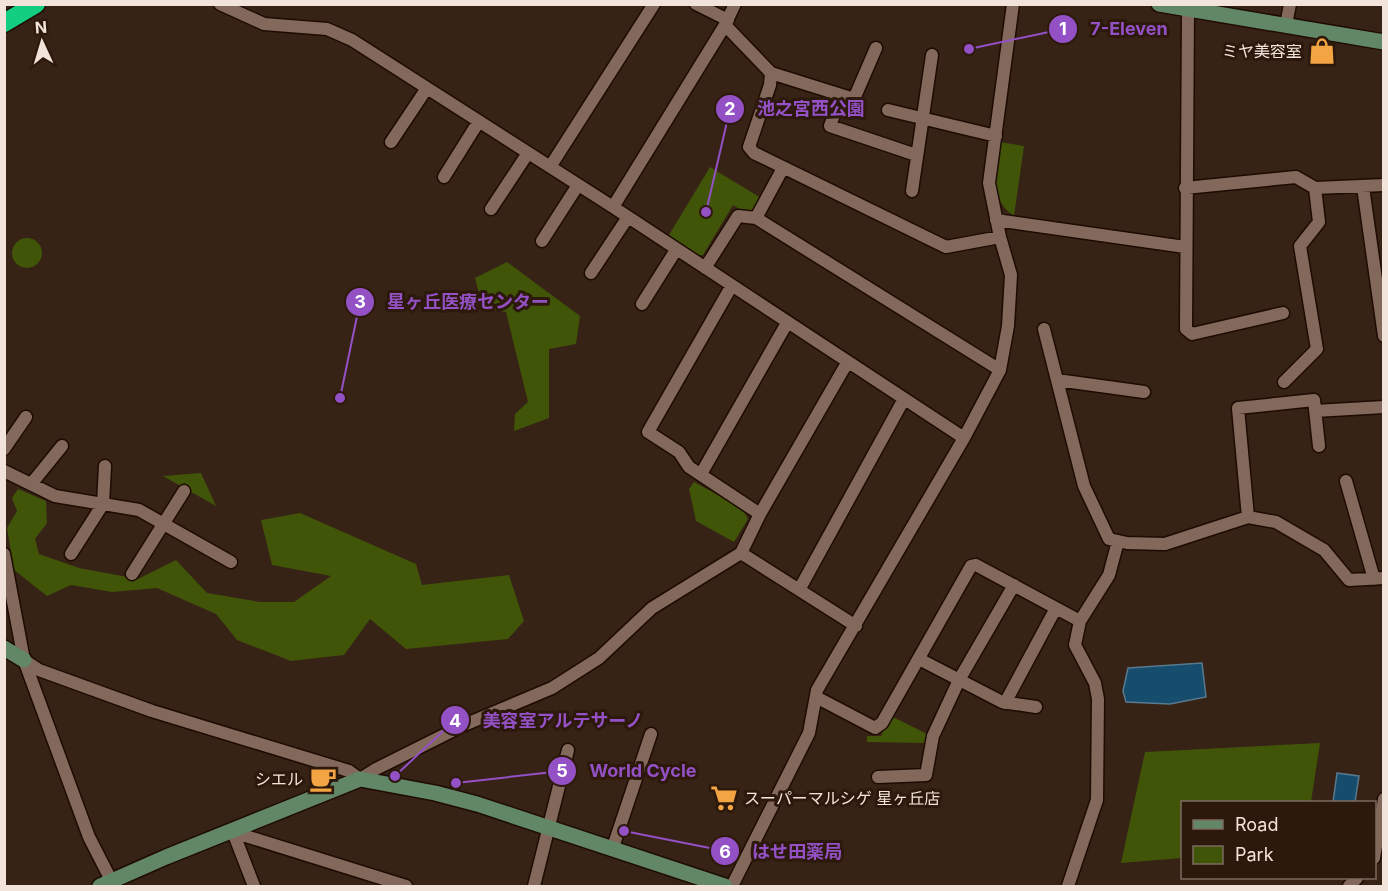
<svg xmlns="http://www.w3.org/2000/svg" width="1388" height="891" viewBox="0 0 1388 891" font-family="Inter,'Noto Sans JP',sans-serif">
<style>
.green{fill:#415508}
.water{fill:#164d6d;stroke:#587a8e;stroke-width:1.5}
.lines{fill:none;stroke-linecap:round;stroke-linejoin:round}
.street-casing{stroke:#1e0b02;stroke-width:15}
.secondary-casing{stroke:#1e0b02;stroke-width:18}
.highway-casing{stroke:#1e0b02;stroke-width:21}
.street{stroke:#82695b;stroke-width:12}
.secondary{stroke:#618766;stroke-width:15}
.highway{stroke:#13cd80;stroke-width:18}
.labels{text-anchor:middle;stroke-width:6;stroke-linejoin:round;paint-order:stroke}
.poi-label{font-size:16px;fill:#f2e3db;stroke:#2d190c;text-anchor:end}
.leader{fill:none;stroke:#9351c5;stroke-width:2}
.callout-dot{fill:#9351c5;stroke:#2d190c;stroke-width:2}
.mark-label{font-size:18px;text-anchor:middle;font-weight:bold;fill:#fff}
.callout-label{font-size:18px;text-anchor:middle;font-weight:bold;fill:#9351c5;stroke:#2d190c;stroke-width:6;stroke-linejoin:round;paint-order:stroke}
</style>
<rect width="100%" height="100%" fill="#372216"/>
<path class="green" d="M 1000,142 L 1024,146 L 1014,216 C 987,198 996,169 1000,142 Z
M 710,167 L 761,198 L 753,211 L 747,214 L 733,205 L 703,255 L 694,256 L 666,240 Z
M12 253a15 15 0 1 1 30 0a15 15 0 1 1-30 0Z
M 507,262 L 580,316 L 576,344 L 549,349 L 549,418 L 514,431 L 515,414 L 528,402 L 506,312 L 483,308 L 475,278 Z
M 201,473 L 216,506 L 163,476 Z
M 694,482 L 742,508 L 748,519 L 734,542 L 696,521 L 689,489 Z
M 18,489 L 46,501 L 47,523 L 35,539 L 39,554 L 79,568 L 138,579 L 176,560 L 207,593 L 260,602 L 294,602 L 331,576 L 272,565 L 261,520 L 300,513 L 416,564 L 422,585 L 509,575 L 524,621 L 508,639 L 406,649 L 370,619 L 344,655 L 291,661 L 237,640 L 216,614 L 157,588 L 112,592 L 71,585 L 47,596 L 14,570 L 7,528 L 17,511 L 12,498 Z
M 891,716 L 927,734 L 926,743 L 867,742 L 867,736 L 881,736 Z
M 1320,743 L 1311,802 L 1182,802 L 1182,858 L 1121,863 L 1145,752 Z"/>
<path class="water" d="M 1202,663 L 1206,697 L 1170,704 L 1126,702 L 1123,691 L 1128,668 Z
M 1337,773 L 1359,776 L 1355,802 L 1333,802 Z"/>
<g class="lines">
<defs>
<path id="street" d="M 220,4 L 264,24 L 327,29 L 352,40 L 613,207 L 964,438
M 696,4 L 728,20
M 1188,9 L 1186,329 L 1192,334 L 1283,313
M 725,25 L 771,73 L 770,85 L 749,147 L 754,153 L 946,247 L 1000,237
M 1286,25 L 1290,4
M 771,73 L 854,99 L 876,48
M 841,95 L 830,126 L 916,155
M 888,110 L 996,136
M 391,142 L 427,88
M 550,167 L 654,4
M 444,177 L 479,121
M 1363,187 L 1384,336
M 1185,188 L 1296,177 L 1315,188 L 1384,185
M 912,191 L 932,55
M 613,207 L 725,25 L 735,4
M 491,209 L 528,153
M 756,218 L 783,168
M 996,220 L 1185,247
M 542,241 L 578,185
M 705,268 L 738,216 L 756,218 L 1000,370
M 591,273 L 628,217
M 731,287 L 648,432 L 679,452 L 689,467 L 760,514
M 642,304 L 676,250
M 1044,329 L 1084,486 L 1109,539 L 1127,543 L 1165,544 L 1248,517 L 1276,522 L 1324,550 L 1349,580 L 1384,578
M 847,363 L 760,514 L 741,553 L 856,626
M 1057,380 L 1144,392
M 1284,382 L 1317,349 L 1300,246 L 1319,222 L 1315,188
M 1315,411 L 1384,407
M 4,449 L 26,417
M 4,471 L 55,496 L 139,510 L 231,562
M 701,474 L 787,323
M 1346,481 L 1374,579
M 32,483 L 62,446
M 1248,517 L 1238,408 L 1314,400 L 1319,446
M 4,554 L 24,660 L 89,837 L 111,880
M 71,554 L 103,504 L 105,466
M 132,574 L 184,491
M 799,590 L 904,399
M 919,659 L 1002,702 L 1036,707
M 24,660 L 39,670 L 152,711 L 349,771 L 360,779 L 376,769 L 464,725 L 552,688 L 599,658 L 652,608 L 741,553
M 816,697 L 875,728 L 882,723 L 971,566 L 976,565 L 1080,621
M 1005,703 L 1056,608
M 878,777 L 926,775 L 933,736 L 959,680 L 1014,585
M 233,832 L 406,886
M 233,832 L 254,886
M 613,847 L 651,734
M 1374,858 L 1384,799
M 534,886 L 568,750
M 732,886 L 809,733 L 817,690 L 964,438 L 1000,370 L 1008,326 L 1011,275 L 1000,237 L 989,183 L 1013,4
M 1068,886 L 1097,800 L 1098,699 L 1095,683 L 1075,645 L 1080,621 L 1109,575 L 1118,541
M 1349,886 L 1357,878"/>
<path id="secondary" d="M 1159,4 L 1384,42
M 4,648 L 24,660
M 100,886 L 166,857 L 360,779 L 435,793 L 477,804 L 725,886"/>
<path id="highway" d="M 4,23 L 36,4"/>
</defs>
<use href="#street" class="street-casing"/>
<use href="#secondary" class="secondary-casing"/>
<use href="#highway" class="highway-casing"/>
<use href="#street" class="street"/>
<use href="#secondary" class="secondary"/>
<use href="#highway" class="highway"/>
</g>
<defs>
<symbol id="shop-bare" viewBox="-9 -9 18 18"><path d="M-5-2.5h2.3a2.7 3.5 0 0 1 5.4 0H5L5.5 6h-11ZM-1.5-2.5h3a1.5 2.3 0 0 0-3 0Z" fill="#f3a443" stroke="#2d190c" stroke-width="2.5" paint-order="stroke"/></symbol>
<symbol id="cafe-bare" viewBox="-9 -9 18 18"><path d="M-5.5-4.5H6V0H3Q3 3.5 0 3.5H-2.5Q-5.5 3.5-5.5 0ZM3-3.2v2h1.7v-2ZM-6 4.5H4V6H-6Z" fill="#f3a443" stroke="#2d190c" stroke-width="2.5" paint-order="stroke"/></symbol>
<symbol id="supermarket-bare" viewBox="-9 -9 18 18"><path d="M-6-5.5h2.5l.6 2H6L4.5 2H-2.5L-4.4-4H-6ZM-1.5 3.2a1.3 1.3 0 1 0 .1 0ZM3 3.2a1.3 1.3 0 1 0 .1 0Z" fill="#f3a443" stroke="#2d190c" stroke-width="2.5" paint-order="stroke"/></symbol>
</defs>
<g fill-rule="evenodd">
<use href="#shop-bare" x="1303" y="32" width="38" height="38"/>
<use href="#cafe-bare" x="304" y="760" width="38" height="38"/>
<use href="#supermarket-bare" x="705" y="779" width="38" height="38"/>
</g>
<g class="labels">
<g class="poi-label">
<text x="1302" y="57">ミヤ美容室</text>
<text x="303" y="785">シエル</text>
<text x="744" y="804" text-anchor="start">スーパーマルシゲ 星ヶ丘店</text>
</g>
</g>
<path class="leader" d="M969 49L1063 29M706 212L730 109M340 398L360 302M395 776L455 720M456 783L562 771M624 831L725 851"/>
<g class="callout-dot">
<circle cx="969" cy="49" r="6"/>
<circle cx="706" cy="212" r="6"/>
<circle cx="340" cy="398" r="6"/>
<circle cx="395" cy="776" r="6"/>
<circle cx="456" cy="783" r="6"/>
<circle cx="624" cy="831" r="6"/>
<circle cx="1063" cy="29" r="15"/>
<circle cx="730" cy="109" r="15"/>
<circle cx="360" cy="302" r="15"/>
<circle cx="455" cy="720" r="15"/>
<circle cx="562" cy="771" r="15"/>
<circle cx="725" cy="851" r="15"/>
</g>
<g class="mark-label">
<text x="1063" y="35">1</text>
<text x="730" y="115">2</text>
<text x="360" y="308">3</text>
<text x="455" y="727">4</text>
<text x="562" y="777">5</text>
<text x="725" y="858">6</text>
</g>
<g class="callout-label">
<text x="1129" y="35">7-Eleven</text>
<text x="811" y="115">池之宮西公園</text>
<text x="468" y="308">星ヶ丘医療センター</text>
<text x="563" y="727">美容室アルテサーノ</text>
<text x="643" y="777">World Cycle</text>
<text x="797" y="858">はせ田薬局</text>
</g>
<rect width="1388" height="891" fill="none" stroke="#f2e3db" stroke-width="12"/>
<rect x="1181" y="801" width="195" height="78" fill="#2d190c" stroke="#7c6a5f" stroke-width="1.5"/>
<rect x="1193" y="820" width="30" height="9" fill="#618766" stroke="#7c6a5f" stroke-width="1.5"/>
<text x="1235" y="831" font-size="18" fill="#f2e3db">Road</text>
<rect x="1193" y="846" width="30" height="18" fill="#415508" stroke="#7c6a5f" stroke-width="1.5"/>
<text x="1235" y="861" font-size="18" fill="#f2e3db">Park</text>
<g transform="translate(42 42) rotate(356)" stroke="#2d190c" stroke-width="4.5" paint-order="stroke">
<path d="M0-4.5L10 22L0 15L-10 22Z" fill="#f2e3db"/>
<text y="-9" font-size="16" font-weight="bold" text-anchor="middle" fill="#f2e3db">N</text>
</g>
</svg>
